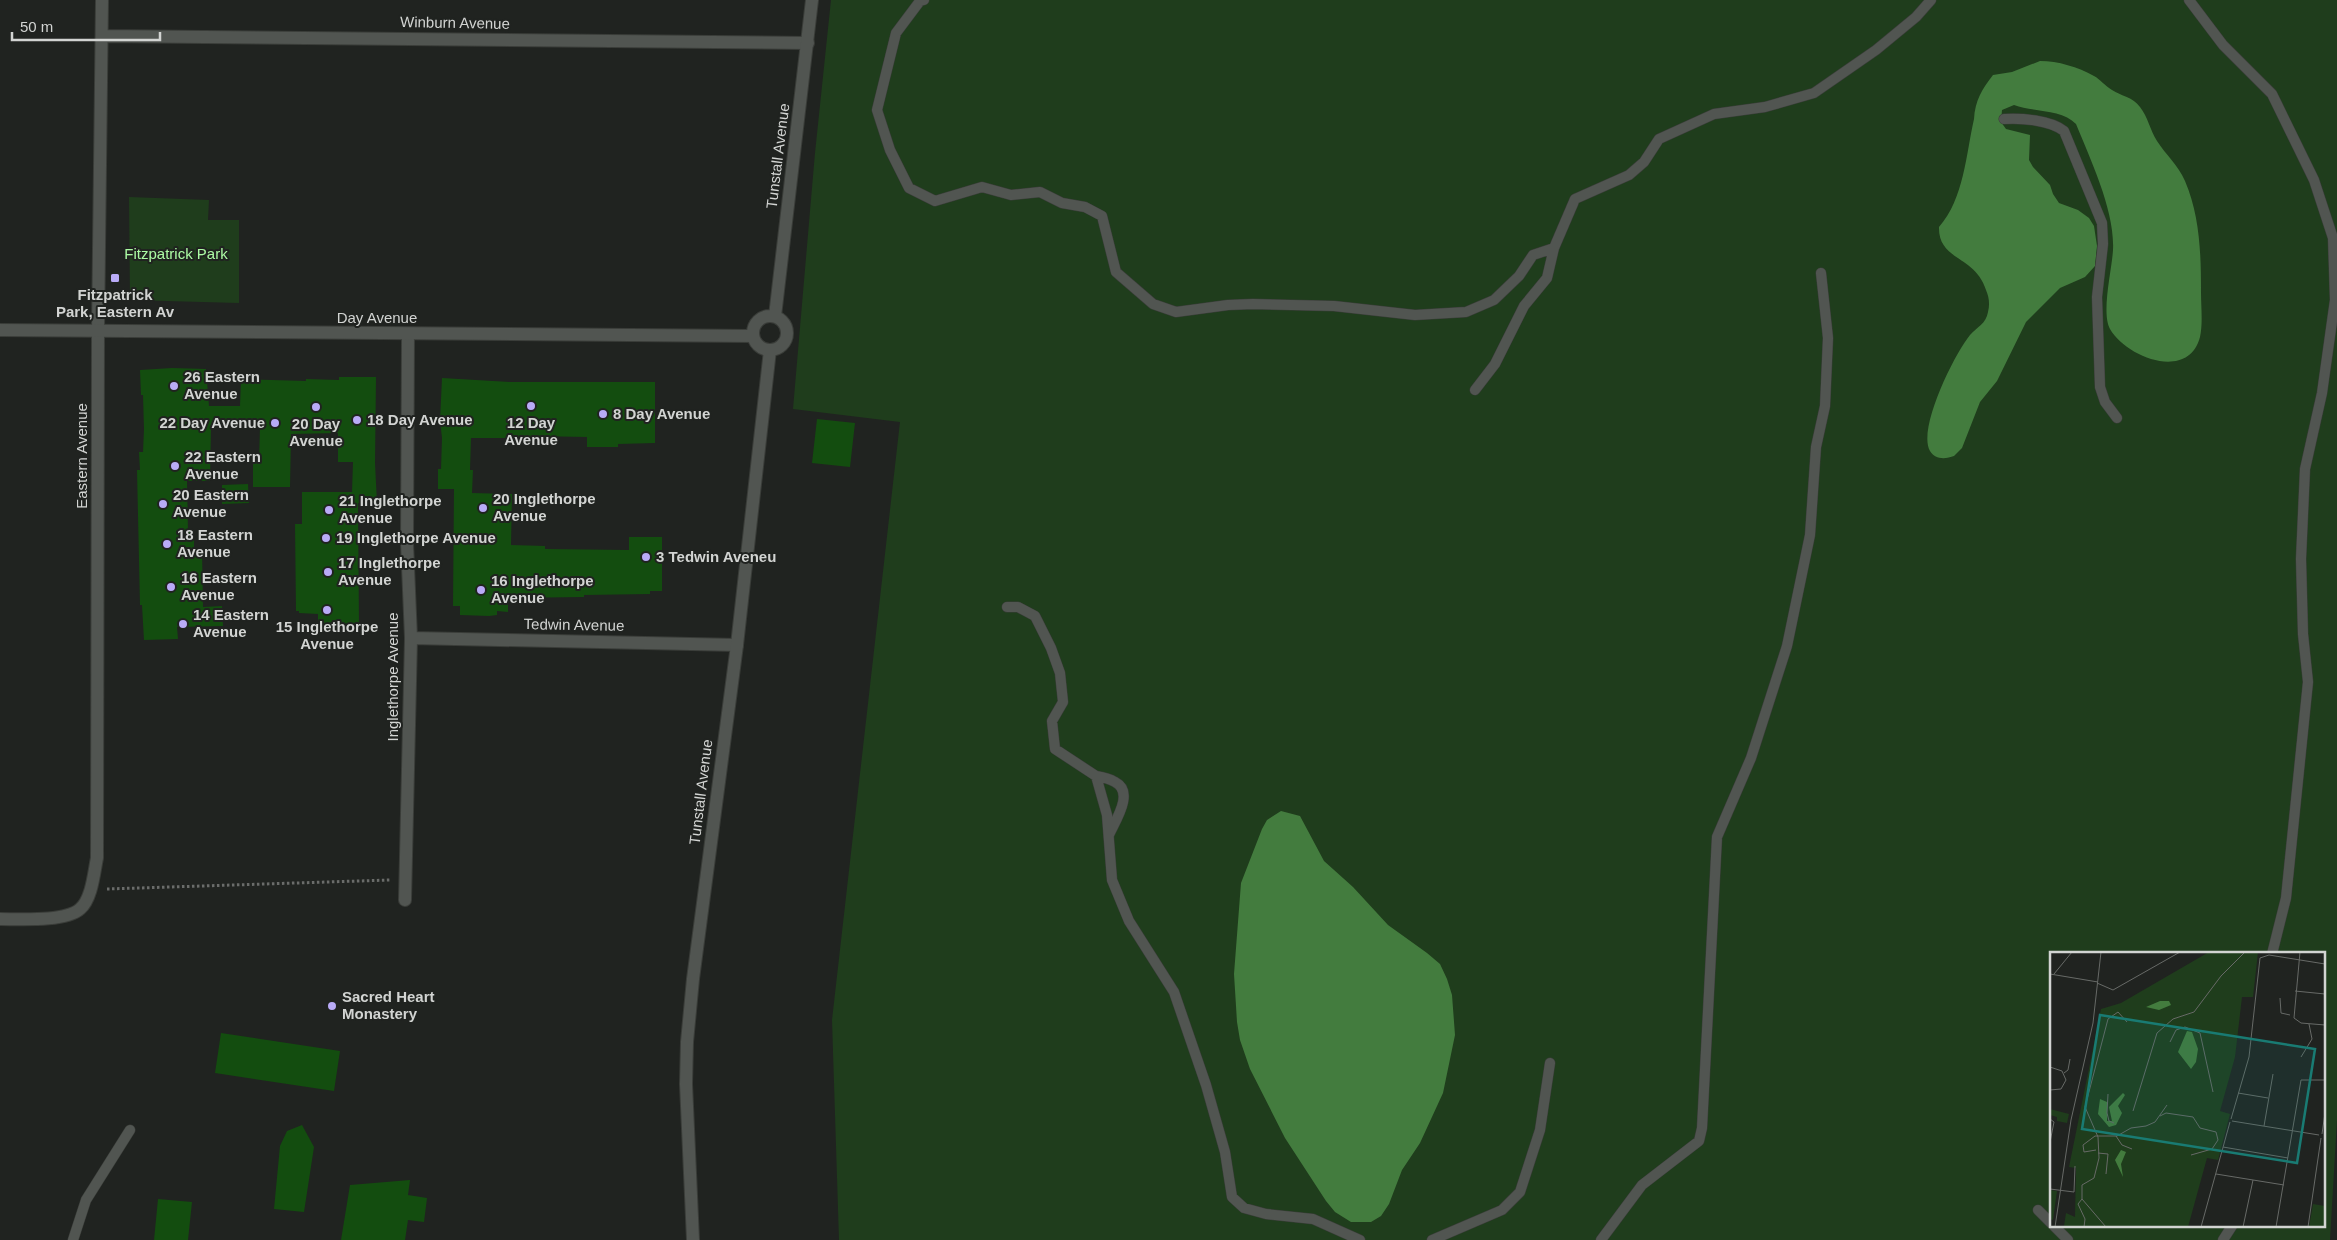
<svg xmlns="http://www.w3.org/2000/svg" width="2337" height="1240" viewBox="0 0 2337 1240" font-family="Arial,sans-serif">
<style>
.green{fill:#1f3d1c;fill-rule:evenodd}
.water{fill:#437c3e}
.building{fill:#134d0f}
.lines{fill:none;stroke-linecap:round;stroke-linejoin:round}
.service-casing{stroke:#3a3d39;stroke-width:11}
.minor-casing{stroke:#3a3d39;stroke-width:14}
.tertiary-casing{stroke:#3a3d39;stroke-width:14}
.path{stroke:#6a6c6a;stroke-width:3;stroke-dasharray:2.5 2.5;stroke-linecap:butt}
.service{stroke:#515551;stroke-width:10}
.minor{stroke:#515551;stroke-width:12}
.tertiary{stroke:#515551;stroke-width:12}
.poi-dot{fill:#b9abf7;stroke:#202320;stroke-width:2}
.labels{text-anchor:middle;stroke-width:4;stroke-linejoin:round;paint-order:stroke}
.street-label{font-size:15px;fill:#d2d4d2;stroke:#202320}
.park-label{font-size:15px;fill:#acfba4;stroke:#202320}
.poi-label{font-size:15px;font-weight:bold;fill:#d2d4d2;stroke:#202320;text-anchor:start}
.inset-road{fill:none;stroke:#676a67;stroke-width:1}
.view{fill:#197b73;fill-opacity:0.15;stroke:#197b73;stroke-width:2.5}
.inset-edge{fill:none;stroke:#d2d4d2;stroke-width:2.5}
</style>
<rect width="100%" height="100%" fill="#202320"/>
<path class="green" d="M 831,0 L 2337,0 L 2337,1120 L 2330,1240 L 839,1240 L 832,1020 L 900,422 L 793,409 L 815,153 ZM 2051,954 L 2323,954 L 2323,1226 L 2051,1226 Z
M 129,197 L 209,200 L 208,220 L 239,220 L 239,303 L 130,300 Z"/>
<path class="water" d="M 2040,61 C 2058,61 2078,67 2094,76 C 2100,79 2105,86 2112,90 C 2121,96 2133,97 2140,107 C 2148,117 2150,130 2157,141 C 2166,155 2178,165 2185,181 C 2200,216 2201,254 2201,292 C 2201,307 2203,323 2200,337 C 2188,382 2126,357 2110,329 C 2101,313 2112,269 2113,250 C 2115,211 2091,161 2076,124 C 2062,109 2033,112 2014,105 L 2002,110 L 2001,122 L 2006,129 L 2030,135 L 2029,160 L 2033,167 L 2050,185 L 2053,194 L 2059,203 L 2078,210 L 2089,218 L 2094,226 L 2097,246 L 2095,266 L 2085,277 L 2060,288 L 2026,322 L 1997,381 L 1980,402 L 1962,448 L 1954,456 C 1946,459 1935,460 1930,451 C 1917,429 1955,353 1970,335 C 1977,327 1986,324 1988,312 C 1990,304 1989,297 1986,290 C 1975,255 1938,261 1939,227 C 1964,199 1966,154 1974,119 C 1975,101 1982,89 1993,75 L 2012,72 Z
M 1281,811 L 1300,816 L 1324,861 L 1353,887 L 1388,925 L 1427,953 L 1440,964 L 1447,979 L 1452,995 L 1455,1035 L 1443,1093 L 1420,1143 L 1402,1170 L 1389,1204 L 1381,1216 L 1371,1222 L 1351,1222 L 1335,1212 L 1326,1201 L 1285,1138 L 1250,1069 L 1240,1040 L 1237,1022 L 1234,974 L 1241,883 L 1262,829 L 1267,820 Z"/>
<path class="building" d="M 172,368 L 206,369 L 209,406 L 240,406 L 241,379 L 306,381 L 306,379 L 339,380 L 339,377 L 376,377 L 375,463 L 377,503 L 358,503 L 359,623 L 318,625 L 318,614 L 299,613 L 299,611 L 296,611 L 295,524 L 302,524 L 302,492 L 352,492 L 353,462 L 338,462 L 338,433 L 291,434 L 290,487 L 253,487 L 253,463 L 259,463 L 260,427 L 211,427 L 210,481 L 187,481 L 188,531 L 194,531 L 194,550 L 202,550 L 203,607 L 222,606 L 223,626 L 177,627 L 178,639 L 144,640 L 142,605 L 140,605 L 137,470 L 140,470 L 139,452 L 143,452 L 144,429 L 143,395 L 141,395 L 140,370 Z
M 442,378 L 510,382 L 655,382 L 655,443 L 618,444 L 618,447 L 587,447 L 587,437 L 533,436 L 533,444 L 517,444 L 517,438 L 471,438 L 470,470 L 473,470 L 472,493 L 512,494 L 511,545 L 545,546 L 545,549 L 629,550 L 629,537 L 662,537 L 662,591 L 650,591 L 650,594 L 584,595 L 584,597 L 508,598 L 508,612 L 497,611 L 497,615 L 489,616 L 460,615 L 460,606 L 453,606 L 454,489 L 438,489 L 438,469 L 441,469 L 442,438 L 440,421 Z
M 817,419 L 855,423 L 850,467 L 812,463 Z
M 248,484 L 249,503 L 222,504 L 222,485 Z
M 221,1033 L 340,1051 L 334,1091 L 215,1073 Z
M 302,1125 L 314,1147 L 304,1212 L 274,1209 L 280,1146 L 287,1131 Z
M 410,1180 L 408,1195 L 427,1198 L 424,1222 L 408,1220 L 405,1240 L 341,1240 L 350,1185 Z
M 158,1199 L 192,1202 L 188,1240 L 154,1240 Z"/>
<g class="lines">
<defs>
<path id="service" d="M 924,0 L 920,1 L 896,33 L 877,110 L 890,150 L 909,188 L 935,201 L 982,187 L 1011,195 L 1040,192 L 1062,203 L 1085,207 L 1102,216 L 1116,272 L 1153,304 L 1176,312 L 1228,305 L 1253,304 L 1334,306 L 1415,315 L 1466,312 L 1494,300 L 1519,276 L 1533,255 L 1554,248
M 2189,0 L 2223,45 L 2272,94 L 2314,180 L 2333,238 L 2335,300 L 2322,393 L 2305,469 L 2301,559 L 2303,634 L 2308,682 L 2286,898 L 2272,954
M 2004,119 C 2022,118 2050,120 2064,131 L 2102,223 L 2103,244 L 2097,297 L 2100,387 L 2105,402 L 2117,418
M 1475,390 L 1495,364 L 1524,306 L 1547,278 L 1554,248 L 1575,199 L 1629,175 L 1644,162 L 1659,139 L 1714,114 L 1765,107 L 1814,93 L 1876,50 L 1916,17 L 1931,0
M 1007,607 L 1018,607 L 1035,616 L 1051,648 L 1060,673 L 1063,702 L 1052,721 L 1055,749 L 1096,776 L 1107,815 L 1112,880 L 1129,921 L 1174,992 L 1206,1085 L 1225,1152 L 1232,1197 L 1244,1208 L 1266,1214 L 1313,1219 L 1360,1240
M 1096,776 C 1102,777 1110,779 1115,782 C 1135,792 1115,821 1109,835
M 2038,1210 L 2051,1223
M 2054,1226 L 2068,1240
M 73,1240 L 86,1200 L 130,1130
M 1432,1240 L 1502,1210 L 1520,1192 L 1540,1130 L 1550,1063
M 1601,1240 L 1642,1185 L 1699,1141 L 1702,1128 L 1717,837 L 1751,758 L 1787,646 L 1810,535 L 1816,447 L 1825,406 L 1828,338 L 1821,273
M 2223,1240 L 2232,1226"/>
<path id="minor" d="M 102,36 L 808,43
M 411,638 L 737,645
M 405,900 L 411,638 L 407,543 L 408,334
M 0,919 C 20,919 65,922 80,909 C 92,899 94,872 97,858 L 98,331 L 102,0"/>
<path id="tertiary" d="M 775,316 L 812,0
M753 333a17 17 0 1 1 34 0a17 17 0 1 1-34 0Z
M 0,330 L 753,336
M 693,1240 L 686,1084 L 687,1042 L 693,979 L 737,645 L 770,350"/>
</defs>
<use href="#service" class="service-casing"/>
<use href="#minor" class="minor-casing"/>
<use href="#tertiary" class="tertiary-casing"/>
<path class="path" d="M 107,889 L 390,880"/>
<use href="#service" class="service"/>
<use href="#minor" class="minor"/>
<use href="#tertiary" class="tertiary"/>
</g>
<g class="poi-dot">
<rect x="110" y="273" width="10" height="10" rx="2.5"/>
<circle cx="174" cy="386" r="5"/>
<circle cx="531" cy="406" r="5"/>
<circle cx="316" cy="407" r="5"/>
<circle cx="603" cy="414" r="5"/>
<circle cx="357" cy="420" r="5"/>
<circle cx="275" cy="423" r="5"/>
<circle cx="175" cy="466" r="5"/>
<circle cx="163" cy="504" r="5"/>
<circle cx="483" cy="508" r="5"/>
<circle cx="329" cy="510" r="5"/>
<circle cx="326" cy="538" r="5"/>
<circle cx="167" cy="544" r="5"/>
<circle cx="646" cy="557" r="5"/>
<circle cx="328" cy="572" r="5"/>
<circle cx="171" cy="587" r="5"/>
<circle cx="481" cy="590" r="5"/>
<circle cx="327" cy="610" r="5"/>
<circle cx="183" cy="624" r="5"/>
<circle cx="332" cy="1006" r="5"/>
</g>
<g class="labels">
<g class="street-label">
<text transform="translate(455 23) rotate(1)" y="5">Winburn Avenue</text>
<text transform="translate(778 156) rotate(-83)" y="5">Tunstall Avenue</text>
<text x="377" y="323">Day Avenue</text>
<text transform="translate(82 456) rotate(-90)" y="5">Eastern Avenue</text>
<text transform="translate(574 625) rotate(1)" y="5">Tedwin Avenue</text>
<text transform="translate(393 677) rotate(-90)" y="5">Inglethorpe Avenue</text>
<text transform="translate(701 792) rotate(-83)" y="5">Tunstall Avenue</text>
</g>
<g class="park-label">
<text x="176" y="259">Fitzpatrick Park</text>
</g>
<g class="poi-label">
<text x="115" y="300" text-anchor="middle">Fitzpatrick<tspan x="115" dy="17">Park, Eastern Av</tspan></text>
<text x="184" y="382">26 Eastern<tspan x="184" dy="17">Avenue</tspan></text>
<text x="613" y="419">8 Day Avenue</text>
<text x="367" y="425">18 Day Avenue</text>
<text x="265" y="428" text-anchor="end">22 Day Avenue</text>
<text x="531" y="428" text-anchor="middle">12 Day<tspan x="531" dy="17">Avenue</tspan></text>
<text x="316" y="429" text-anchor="middle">20 Day<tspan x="316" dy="17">Avenue</tspan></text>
<text x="185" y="462">22 Eastern<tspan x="185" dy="17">Avenue</tspan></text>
<text x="173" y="500">20 Eastern<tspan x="173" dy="17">Avenue</tspan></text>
<text x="493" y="504">20 Inglethorpe<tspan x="493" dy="17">Avenue</tspan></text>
<text x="339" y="506">21 Inglethorpe<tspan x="339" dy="17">Avenue</tspan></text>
<text x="177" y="540">18 Eastern<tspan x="177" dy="17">Avenue</tspan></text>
<text x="336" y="543">19 Inglethorpe Avenue</text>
<text x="656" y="562">3 Tedwin Aveneu</text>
<text x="338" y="568">17 Inglethorpe<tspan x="338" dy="17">Avenue</tspan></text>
<text x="181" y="583">16 Eastern<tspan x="181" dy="17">Avenue</tspan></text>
<text x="491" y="586">16 Inglethorpe<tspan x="491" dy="17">Avenue</tspan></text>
<text x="193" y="620">14 Eastern<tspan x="193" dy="17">Avenue</tspan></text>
<text x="327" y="632" text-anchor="middle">15 Inglethorpe<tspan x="327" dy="17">Avenue</tspan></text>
<text x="342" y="1002">Sacred Heart<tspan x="342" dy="17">Monastery</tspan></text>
</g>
</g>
<g transform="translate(2050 952)">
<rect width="275" height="275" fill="#202320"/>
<path d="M 159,0 L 208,0 L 203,45 L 192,45 L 185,105 L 170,159 L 180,162 L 168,208 L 157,206 L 138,275 L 10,275 L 14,274 L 16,261 L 25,265 L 26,216 L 19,215 L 51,57 L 71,51 ZM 0,157 L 19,162 L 17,171 L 7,169 L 7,165 L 0,163 ZM 0,238 L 7,239 L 3,268 L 0,267 ZM 263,252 L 275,254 L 275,275 L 259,275 Z" fill="#1f3d1c"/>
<path d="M 110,49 L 119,49 L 121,53 L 109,58 L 96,55 ZM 137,79 L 142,80 L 148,97 L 146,110 L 141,117 L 128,100 ZM 73,141 L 75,143 L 68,154 L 72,161 L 66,173 L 59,175 L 48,162 L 50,147 L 57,150 L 57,169 L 62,169 L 59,155 ZM 71,198 L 76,200 L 71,212 L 73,225 L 65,208 Z" fill="#437c3e"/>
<path class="inset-road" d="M 250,0 L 244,66 L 251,71 L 275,73M 0,22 L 48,30M 4,22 L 22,0M 47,31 L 63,38 L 130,0M 245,39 L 275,42M 230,46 L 231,61 L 240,63M 120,90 L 126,78 L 135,75 L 150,81 L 163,140M 251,105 L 262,87 L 259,72M 0,115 L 12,119 L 16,128 L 11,137 L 0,138M 14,121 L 18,118 L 20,107M 188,141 L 218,146M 58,142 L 57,161 L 59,169 L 64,171M 83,159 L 107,81 L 123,67 L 144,60 L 171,24 L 194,1M 110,164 L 116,161 L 143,165 L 150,176 L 166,180 L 168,188 L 162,197 L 141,203M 0,167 L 4,170 L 0,190M 181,167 L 199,105 L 210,6 L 219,3 L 275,12M 182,169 L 269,183M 214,174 L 223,122M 272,182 L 275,161M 66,184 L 72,193 L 82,197M 173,195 L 238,206M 46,198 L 34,200 L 33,193 L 45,184 L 67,184 L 81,176 L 96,174 L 105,170 L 117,153M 48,201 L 58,202 L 56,222M 166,222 L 234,233M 0,237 L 24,240 L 25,214M 32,247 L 28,252 L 35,267 L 34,275M 5,275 L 21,168 L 43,71 L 51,0M 56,275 L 32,247 L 32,233 L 44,226 L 49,206 L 48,185 L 35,155 L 58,67 L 68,60 L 77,70M 151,275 L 180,170M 193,275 L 203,228M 226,275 L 251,128 L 275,128M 258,275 L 271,186"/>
<path class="view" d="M 50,63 L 265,97 L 247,211 L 32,177 Z"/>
<rect width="275" height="275" class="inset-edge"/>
</g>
<path d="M12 32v8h148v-8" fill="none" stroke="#d2d4d2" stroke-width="2.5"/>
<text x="20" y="32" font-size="15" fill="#d2d4d2" stroke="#202320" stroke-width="4" paint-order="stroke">50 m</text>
</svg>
